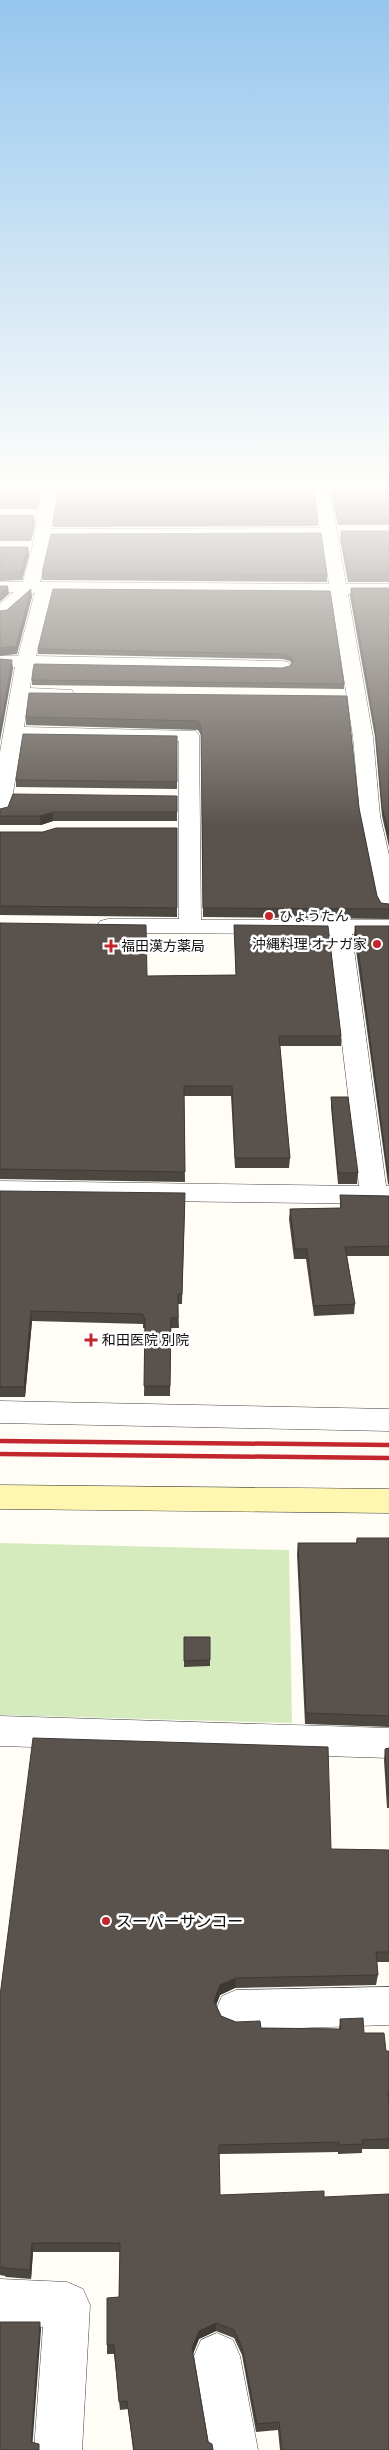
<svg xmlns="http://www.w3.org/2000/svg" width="389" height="2450" viewBox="0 0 389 2450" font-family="'Source Serif 4','Noto Sans JP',serif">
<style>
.green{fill:#d5ebbd}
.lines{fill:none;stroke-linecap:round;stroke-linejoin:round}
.street-casing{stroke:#444;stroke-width:1}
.secondary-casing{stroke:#333;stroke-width:1}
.street{fill:#fff;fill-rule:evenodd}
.secondary{fill:#fff6b0;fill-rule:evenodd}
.rail{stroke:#c4262e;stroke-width:4.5}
.wall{fill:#4d4742}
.shaded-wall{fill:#3f3936}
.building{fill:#5a524d;stroke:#3f3936}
.poi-dot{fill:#c4262e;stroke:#fff;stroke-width:2}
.labels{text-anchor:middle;stroke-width:5;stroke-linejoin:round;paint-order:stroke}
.poi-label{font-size:14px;fill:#111;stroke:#fff;text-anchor:start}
.near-poi-label{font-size:16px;fill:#111;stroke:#fff;text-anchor:start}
</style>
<rect width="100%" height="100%" fill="#fffdf5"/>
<path class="green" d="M 0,1543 L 289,1550 L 292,1723 L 0,1715 Z"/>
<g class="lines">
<defs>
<path id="street" d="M 43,485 L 59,485 L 51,529 L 320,528 L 313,485 L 329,485 L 346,584 L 389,584 L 389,594 L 348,594 L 373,737 L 380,816 L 389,855 L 389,912 L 381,910 L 378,905 L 360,816 L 353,737 L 331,594 L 52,592 L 36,656 L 282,661 L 288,662 L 291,666 L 288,670 L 282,671 L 33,667 L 30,688 L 72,690 L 74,694 L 72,698 L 28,699 L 24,727 L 196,731 L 199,735 L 201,920 L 389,920 L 389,934 L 352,934 L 386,1186 L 389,1186 L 389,1204 L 0,1199 L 0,1181 L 359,1186 L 329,934 L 108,933 L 100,931 L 97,926 L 100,921 L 108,919 L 179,919 L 179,741 L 22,739 L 10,811 L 7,815 L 0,817 L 0,752 L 15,667 L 0,666 L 0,656 L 18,656 L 35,592 L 6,617 L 0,618 L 0,604 L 14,592 L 0,592 L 0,582 L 23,582 L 32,548 ZM 322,538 L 329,584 L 40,582 L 50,539 Z
M 0,1401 L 389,1409 L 389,1431 L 0,1423 Z
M 0,1716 L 389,1728 L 389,1758 L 0,1746 Z
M 389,1987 L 389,2025 L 236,2030 L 222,2024 L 216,2010 L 222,1996 L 236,1990 Z
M 0,2279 L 67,2282 L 83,2289 L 90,2305 L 82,2450 L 34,2450 L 43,2327 L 0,2325 Z
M 217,2333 L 233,2340 L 240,2356 L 258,2450 L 210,2450 L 194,2356 L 201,2340 Z"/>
<path id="secondary" d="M 0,1485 L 389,1489 L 389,1513 L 0,1509 Z"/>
</defs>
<use href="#street" class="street-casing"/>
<use href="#secondary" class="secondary-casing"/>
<use href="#street" class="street"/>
<use href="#secondary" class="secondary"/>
<path class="rail" d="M 0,1441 L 389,1445
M 0,1454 L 389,1458"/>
</g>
<path class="wall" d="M 329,485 L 389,485 L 389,525 L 338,525 Z
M 0,488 L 39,488 L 40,495 L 37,509 L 0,509 Z
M 0,515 L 35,523 L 31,541 L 0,541 Z
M 318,519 L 318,526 L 53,527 L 53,520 Z
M 341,531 L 389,531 L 389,582 L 348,582 L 340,539 Z
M 0,547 L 28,547 L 29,555 L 22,580 L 0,581 Z
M 42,573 L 327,575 L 327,582 L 42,580 Z
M 351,588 L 389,588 L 389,847 L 382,816 L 375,737 L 350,596 Z
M 330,591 L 344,684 L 344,689 L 32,685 L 32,680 L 282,668 L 290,666 L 291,663 L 290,661 L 282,659 L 38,654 L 38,649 Z
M 347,696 L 359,808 L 377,896 L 381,903 L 389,909 L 389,919 L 203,917 L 201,735 L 198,730 L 26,725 L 26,717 Z
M 177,736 L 177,789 L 16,787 L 16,780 Z
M 177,796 L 177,821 L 53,821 L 41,825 L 0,825 L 0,809 Z
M 177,828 L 177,917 L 0,915 L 0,832 L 43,832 Z
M 0,923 L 147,976 L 236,975 L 234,925 L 341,1036 L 341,1046 L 280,1046 L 290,1158 L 289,1168 L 235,1168 L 231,1096 L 184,1096 L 185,1182 L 0,1179 Z
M 355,926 L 389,926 L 389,1185 L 388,1184 L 354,935 Z
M 331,1097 L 358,1173 L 357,1184 L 338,1184 L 331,1107 Z
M 0,1191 L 185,1203 L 182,1304 L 178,1304 L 179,1328 L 171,1328 L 170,1396 L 144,1396 L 145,1328 L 143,1328 L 143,1324 L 32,1321 L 25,1397 L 0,1397 Z
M 340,1195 L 389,1196 L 389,1256 L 347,1256 L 355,1304 L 354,1314 L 314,1316 L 306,1259 L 294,1259 L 289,1219 L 290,1209 L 340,1208 Z
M 357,1538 L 389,1538 L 389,1727 L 305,1724 L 297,1554 L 298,1543 L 356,1543 Z
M 184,1637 L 210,1637 L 210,1666 L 184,1667 Z
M 389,1748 L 389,1808 L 387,1808 L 384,1760 L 385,1749 Z
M 331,1849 L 389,1850 L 389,1962 L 377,1962 L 378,1975 L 376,1985 L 235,1988 L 220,1995 L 216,2005 L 221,2016 L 236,2022 L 261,2028 L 339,2029 L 340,2019 L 364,2033 L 386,2051 L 389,2051 L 389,2149 L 362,2149 L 362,2153 L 338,2154 L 338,2152 L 219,2154 L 220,2195 L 324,2197 L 389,2450 L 280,2450 L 278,2430 L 256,2432 L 242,2355 L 234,2338 L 216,2331 L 199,2339 L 193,2354 L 208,2442 L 213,2450 L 133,2450 L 128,2409 L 120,2410 L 114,2354 L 107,2354 L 107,2345 L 119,2297 L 120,2252 L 33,2252 L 31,2279 L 6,2277 L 5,2276 L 0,2275 L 0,1996 Z"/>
<path class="shaded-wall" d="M 39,488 L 40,495 L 37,509 L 37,502 Z
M 34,515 L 35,523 L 31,541 L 31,533 Z
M 28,547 L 29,555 L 22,580 L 21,572 Z
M 8,586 L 9,594 L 0,602 L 0,594 Z
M 31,589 L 32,597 L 17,654 L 0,656 L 0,648 Z
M 12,660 L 13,669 L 0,741 L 0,729 Z
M 53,812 L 53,821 L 41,825 L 40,816 Z
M 31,1311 L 32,1321 L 25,1397 L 24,1387 Z
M 236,1978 L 235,1988 L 220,1995 L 214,2011 L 214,2001 L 220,1985 Z
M 32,2243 L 33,2252 L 31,2279 L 30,2270 Z
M 40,2322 L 41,2330 L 32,2450 L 31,2442 Z
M 216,2323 L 216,2331 L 199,2339 L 192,2356 L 192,2348 L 199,2331 Z"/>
<path class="building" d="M 59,485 L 313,485 L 318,519 L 53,520 Z
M 331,485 L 389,485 L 389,518 L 338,518 Z
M 0,488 L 39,488 L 37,502 L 0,502 Z
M 0,515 L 34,515 L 31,533 L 0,533 Z
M 341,531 L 389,531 L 389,574 L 348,574 Z
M 321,533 L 327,575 L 42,573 L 51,534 Z
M 0,547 L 28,547 L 21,572 L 0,573 Z
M 0,586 L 8,586 L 0,594 Z
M 351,588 L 389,588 L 389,835 L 382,807 L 375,728 Z
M 31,589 L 16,646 L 0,648 L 0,611 L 7,610 Z
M 53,589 L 330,591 L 344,684 L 32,680 L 34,664 L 282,668 L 290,666 L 293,661 L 290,656 L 282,654 L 38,649 Z
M 0,659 L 12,660 L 0,729 Z
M 29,693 L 347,696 L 359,808 L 377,896 L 381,903 L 389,904 L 389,909 L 203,908 L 201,726 L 198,721 L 26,717 Z
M 23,734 L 177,736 L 177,782 L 16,780 Z
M 13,794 L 177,796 L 177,812 L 53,812 L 40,816 L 0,816 L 0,809 L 8,807 Z
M 56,828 L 177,828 L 177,908 L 0,906 L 0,832 L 43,832 Z
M 0,923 L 146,925 L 147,976 L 236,975 L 234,925 L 328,926 L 341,1036 L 279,1036 L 290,1158 L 235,1158 L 232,1086 L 184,1086 L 185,1172 L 0,1169 Z
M 355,926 L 389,926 L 389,1175 L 388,1174 Z
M 331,1097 L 348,1097 L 358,1173 L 338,1173 Z
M 0,1191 L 185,1193 L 182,1294 L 178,1294 L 178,1318 L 171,1318 L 170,1386 L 144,1386 L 145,1318 L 143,1318 L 143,1314 L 31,1311 L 24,1387 L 0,1387 Z
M 340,1195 L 389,1196 L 389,1246 L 345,1247 L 355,1304 L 314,1306 L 307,1249 L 295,1249 L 290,1209 L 341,1208 Z
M 357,1538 L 389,1538 L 389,1716 L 306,1713 L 298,1543 L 357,1543 Z
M 184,1637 L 210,1637 L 210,1660 L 184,1661 Z
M 33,1738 L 328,1747 L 331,1849 L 389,1850 L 389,1952 L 376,1952 L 378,1975 L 236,1978 L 220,1985 L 214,2001 L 221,2016 L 236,2022 L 260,2021 L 261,2028 L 341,2029 L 340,2019 L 363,2018 L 364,2033 L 384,2033 L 386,2051 L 389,2051 L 389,2091 L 388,2091 L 389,2104 L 389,2139 L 362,2140 L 363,2144 L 339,2145 L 339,2142 L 219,2145 L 220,2195 L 324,2191 L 324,2197 L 389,2194 L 389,2450 L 282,2450 L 279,2422 L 257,2424 L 242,2347 L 234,2330 L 216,2323 L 199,2331 L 192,2348 L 208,2442 L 212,2444 L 213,2450 L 134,2450 L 127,2401 L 119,2402 L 114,2345 L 107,2345 L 107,2298 L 119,2297 L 120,2243 L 32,2243 L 30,2270 L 4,2268 L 4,2267 L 0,2267 L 0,1996 Z
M 389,1748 L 389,1798 L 388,1798 L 385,1749 Z
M 0,2322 L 40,2322 L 31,2442 L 39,2444 L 39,2450 L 0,2450 Z"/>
<linearGradient id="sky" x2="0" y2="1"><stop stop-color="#95c6ee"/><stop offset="0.59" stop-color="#fffefa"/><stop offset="1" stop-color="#fffefa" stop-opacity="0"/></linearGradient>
<rect width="389" height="828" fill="url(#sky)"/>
<g class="poi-dot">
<circle cx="269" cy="916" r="5"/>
<circle cx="377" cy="944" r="5"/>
<path d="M108.5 938.5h5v5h5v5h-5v5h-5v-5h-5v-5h5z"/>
<path d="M88.5 1332.5h5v5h5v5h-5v5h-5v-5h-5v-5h5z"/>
<circle cx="106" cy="1921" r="5"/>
</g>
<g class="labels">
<g class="poi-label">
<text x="279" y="921">ひょうたん</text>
<text x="367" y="949" text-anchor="end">沖縄料理 オナガ家</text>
<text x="121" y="951">福田漢方薬局</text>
<text x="102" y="1345">和田医院 別院</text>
</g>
<g class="near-poi-label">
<text x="116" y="1927">スーパーサンコー</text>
</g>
</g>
</svg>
